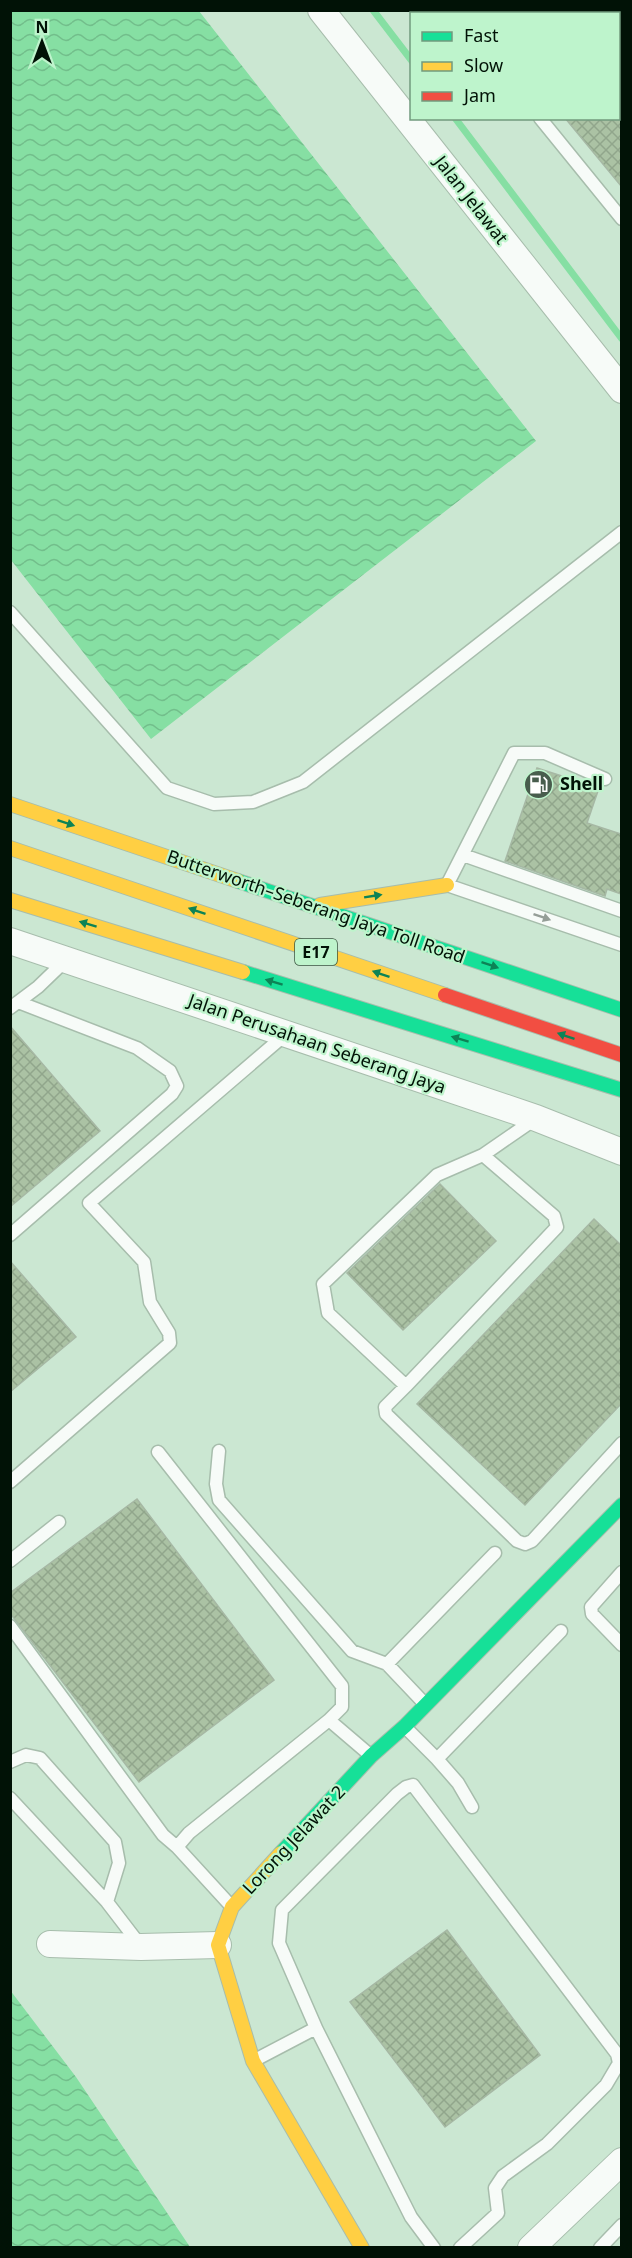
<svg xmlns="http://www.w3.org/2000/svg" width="632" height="2258" viewBox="0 0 632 2258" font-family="'Noto Sans',sans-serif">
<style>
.water{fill:url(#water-waves)}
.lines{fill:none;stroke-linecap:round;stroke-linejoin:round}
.stream{stroke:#86dfa3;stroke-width:7}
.building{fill:url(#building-cross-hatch);stroke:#a6b8a4;stroke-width:1.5}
.lane-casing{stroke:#a7bdac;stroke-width:15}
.street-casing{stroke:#a7bdac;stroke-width:28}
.fast-casing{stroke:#a7bdac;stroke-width:16}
.slow-casing{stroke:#a7bdac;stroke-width:16}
.jam-casing{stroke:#a7bdac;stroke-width:16}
.lane{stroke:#f7fbf8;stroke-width:12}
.street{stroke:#f7fbf8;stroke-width:26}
.fast{stroke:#16e098;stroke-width:14}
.slow{stroke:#ffcf43;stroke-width:14}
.jam{stroke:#f24e42;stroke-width:14}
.oneway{fill:#0d8356}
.oneway2{fill:#959e97}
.labels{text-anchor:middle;stroke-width:4.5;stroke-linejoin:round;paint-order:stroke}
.shield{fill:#bef4cc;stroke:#3a5641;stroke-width:1.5}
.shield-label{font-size:16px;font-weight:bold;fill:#011206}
.street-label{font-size:18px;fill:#011206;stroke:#bef4cc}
.poi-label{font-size:18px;font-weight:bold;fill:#011206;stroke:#bef4cc;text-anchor:start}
</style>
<defs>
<pattern id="water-waves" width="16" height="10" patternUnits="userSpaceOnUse" patternTransform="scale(1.5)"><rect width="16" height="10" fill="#86dfa3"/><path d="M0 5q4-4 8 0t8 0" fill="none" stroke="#72be8b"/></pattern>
<pattern id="building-cross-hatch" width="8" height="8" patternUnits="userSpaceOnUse" patternTransform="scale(1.5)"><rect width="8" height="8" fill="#abc2a4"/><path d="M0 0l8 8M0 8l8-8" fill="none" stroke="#91a68c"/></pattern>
</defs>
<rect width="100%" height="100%" fill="#cbe7d2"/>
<path class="water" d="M 11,10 L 199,11 L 536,441 L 151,739 L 11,560 Z
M 10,1990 L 76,2077 L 190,2247 L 11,2247 Z"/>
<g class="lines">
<path class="stream" d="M 373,10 L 412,61
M 455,118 L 622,339"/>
</g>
<path class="building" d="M 565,118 L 621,118 L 621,186 Z
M 537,768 L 599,788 L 587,823 L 621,834 L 621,894 L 607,889 L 605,896 L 505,861 Z
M 10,1026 L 100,1131 L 10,1207 Z
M 440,1184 L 496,1241 L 403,1330 L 347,1273 Z
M 594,1219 L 621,1245 L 621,1404 L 525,1505 L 417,1404 Z
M 10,1261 L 76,1337 L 10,1392 Z
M 137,1499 L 274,1680 L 139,1782 L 10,1613 L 10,1593 Z
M 447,1930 L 540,2055 L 445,2127 L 350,2002 Z"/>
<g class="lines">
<defs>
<path id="lane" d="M 452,10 L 455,14
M 540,118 L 622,219
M 10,612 L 167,788 L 214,804 L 253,802 L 303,782 L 622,532
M 605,779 L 545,753 L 514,753 L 447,885 L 622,945
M 463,855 L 622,911
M 10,1008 L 38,987 L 65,961
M 483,1155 L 554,1216 L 557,1227 L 406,1386 L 328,1313 L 323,1284 L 437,1175 L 483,1155 L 535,1119
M 10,1235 L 172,1094 L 177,1086 L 170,1071 L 137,1048 L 18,1002
M 406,1386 L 385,1407 L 386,1414 L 517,1541 L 525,1544 L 532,1541 L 622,1443
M 219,1451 L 216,1484 L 219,1500 L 352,1651 L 387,1664 L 424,1703
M 158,1452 L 342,1686 L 342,1707 L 329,1720
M 10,1482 L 170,1343 L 169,1333 L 150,1302 L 144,1262 L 89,1203 L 286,1034
M 10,1561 L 59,1522
M 622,1572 L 591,1607 L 592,1614 L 622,1645
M 10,1626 L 163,1835 L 177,1847 L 189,1833 L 329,1720 L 370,1755
M 387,1664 L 495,1553
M 405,1727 L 437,1759 L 561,1631
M 437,1759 L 458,1783 L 472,1807
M 10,1762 L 26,1755 L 40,1758 L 115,1842 L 119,1863 L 107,1902
M 10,1798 L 107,1902 L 140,1945
M 177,1847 L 231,1906
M 316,2028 L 279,1943 L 282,1910 L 397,1794 L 406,1787 L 413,1785 L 617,2054 L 619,2063 L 606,2085 L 547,2144 L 503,2176 L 495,2188 L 498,2213 L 460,2248
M 255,2060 L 316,2028 L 411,2217 L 434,2248
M 600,2248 L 622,2225"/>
<path id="street" d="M 321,10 L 622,390
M 10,941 L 536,1118 L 622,1152
M 50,1944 L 141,1947 L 218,1945
M 531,2248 L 622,2161"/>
<path id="fast" d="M 238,881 L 622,1010
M 243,972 L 622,1090
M 281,1853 L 371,1756 L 405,1726 L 622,1505"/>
<path id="slow" d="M 10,804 L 238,881
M 10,848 L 445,995
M 10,900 L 243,972
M 320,905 L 447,885
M 281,1853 L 232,1907 L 218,1945 L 253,2061 L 362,2248"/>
<path id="jam" d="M 445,995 L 622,1055"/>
</defs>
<use href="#lane" class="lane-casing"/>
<use href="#street" class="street-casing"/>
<use href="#fast" class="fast-casing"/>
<use href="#slow" class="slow-casing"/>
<use href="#jam" class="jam-casing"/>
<use href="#lane" class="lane"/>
<use href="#street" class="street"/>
<use href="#fast" class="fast"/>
<use href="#slow" class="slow"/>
<use href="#jam" class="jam"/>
</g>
<defs><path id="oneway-solid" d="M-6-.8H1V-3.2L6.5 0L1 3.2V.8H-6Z" transform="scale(1.5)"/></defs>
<g class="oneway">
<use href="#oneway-solid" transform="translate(66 823) rotate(18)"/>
<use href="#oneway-solid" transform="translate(373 896) rotate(-9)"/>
<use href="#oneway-solid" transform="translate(197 911) rotate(-161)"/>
<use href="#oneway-solid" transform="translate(88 924) rotate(-163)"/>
<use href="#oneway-solid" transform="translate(490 965) rotate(19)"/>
<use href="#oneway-solid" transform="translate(381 974) rotate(-161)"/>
<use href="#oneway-solid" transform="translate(274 982) rotate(-163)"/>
<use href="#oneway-solid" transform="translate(566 1036) rotate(-161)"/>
<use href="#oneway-solid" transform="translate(460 1039) rotate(-163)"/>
</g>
<use class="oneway2" href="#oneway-solid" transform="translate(542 917) rotate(19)"/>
<defs>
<symbol id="fuel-disc" viewBox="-11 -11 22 22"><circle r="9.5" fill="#485d4d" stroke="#bef4cc"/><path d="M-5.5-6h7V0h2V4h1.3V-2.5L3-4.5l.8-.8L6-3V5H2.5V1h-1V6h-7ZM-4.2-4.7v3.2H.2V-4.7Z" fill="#fff"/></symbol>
</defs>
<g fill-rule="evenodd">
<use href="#fuel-disc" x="522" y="768" width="33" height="33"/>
</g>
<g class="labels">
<rect class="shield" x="295" y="939" width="42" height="26" rx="4.5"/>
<g class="shield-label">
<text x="316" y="958">E17</text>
</g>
<g class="street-label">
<text transform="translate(471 200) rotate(52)" y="6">Jalan Jelawat</text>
<text transform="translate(316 907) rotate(19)" y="6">Butterworth–Seberang Jaya Toll Road</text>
<text transform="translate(317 1044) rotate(19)" y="6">Jalan Perusahaan Seberang Jaya</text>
<text transform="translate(294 1840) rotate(-47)" y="6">Lorong Jelawat 2</text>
</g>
<g class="poi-label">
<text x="560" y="790">Shell</text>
</g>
</g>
<rect width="632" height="2258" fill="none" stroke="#011206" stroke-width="24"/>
<rect x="410" y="12" width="210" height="108" fill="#bef4cc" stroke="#729a7d" stroke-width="1.5"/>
<rect x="422" y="32" width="30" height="9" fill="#16e098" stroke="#729a7d" stroke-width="1.5"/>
<text x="464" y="42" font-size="18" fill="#011206">Fast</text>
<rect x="422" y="62" width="30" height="9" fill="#ffcf43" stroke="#729a7d" stroke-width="1.5"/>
<text x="464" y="72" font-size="18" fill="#011206">Slow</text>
<rect x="422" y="92" width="30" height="9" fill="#f24e42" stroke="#729a7d" stroke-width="1.5"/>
<text x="464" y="102" font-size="18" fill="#011206">Jam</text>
<g transform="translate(42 42)" stroke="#bef4cc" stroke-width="4.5" paint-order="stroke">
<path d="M0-4.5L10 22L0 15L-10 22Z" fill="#011206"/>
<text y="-9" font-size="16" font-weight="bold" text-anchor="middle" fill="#011206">N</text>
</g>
</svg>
